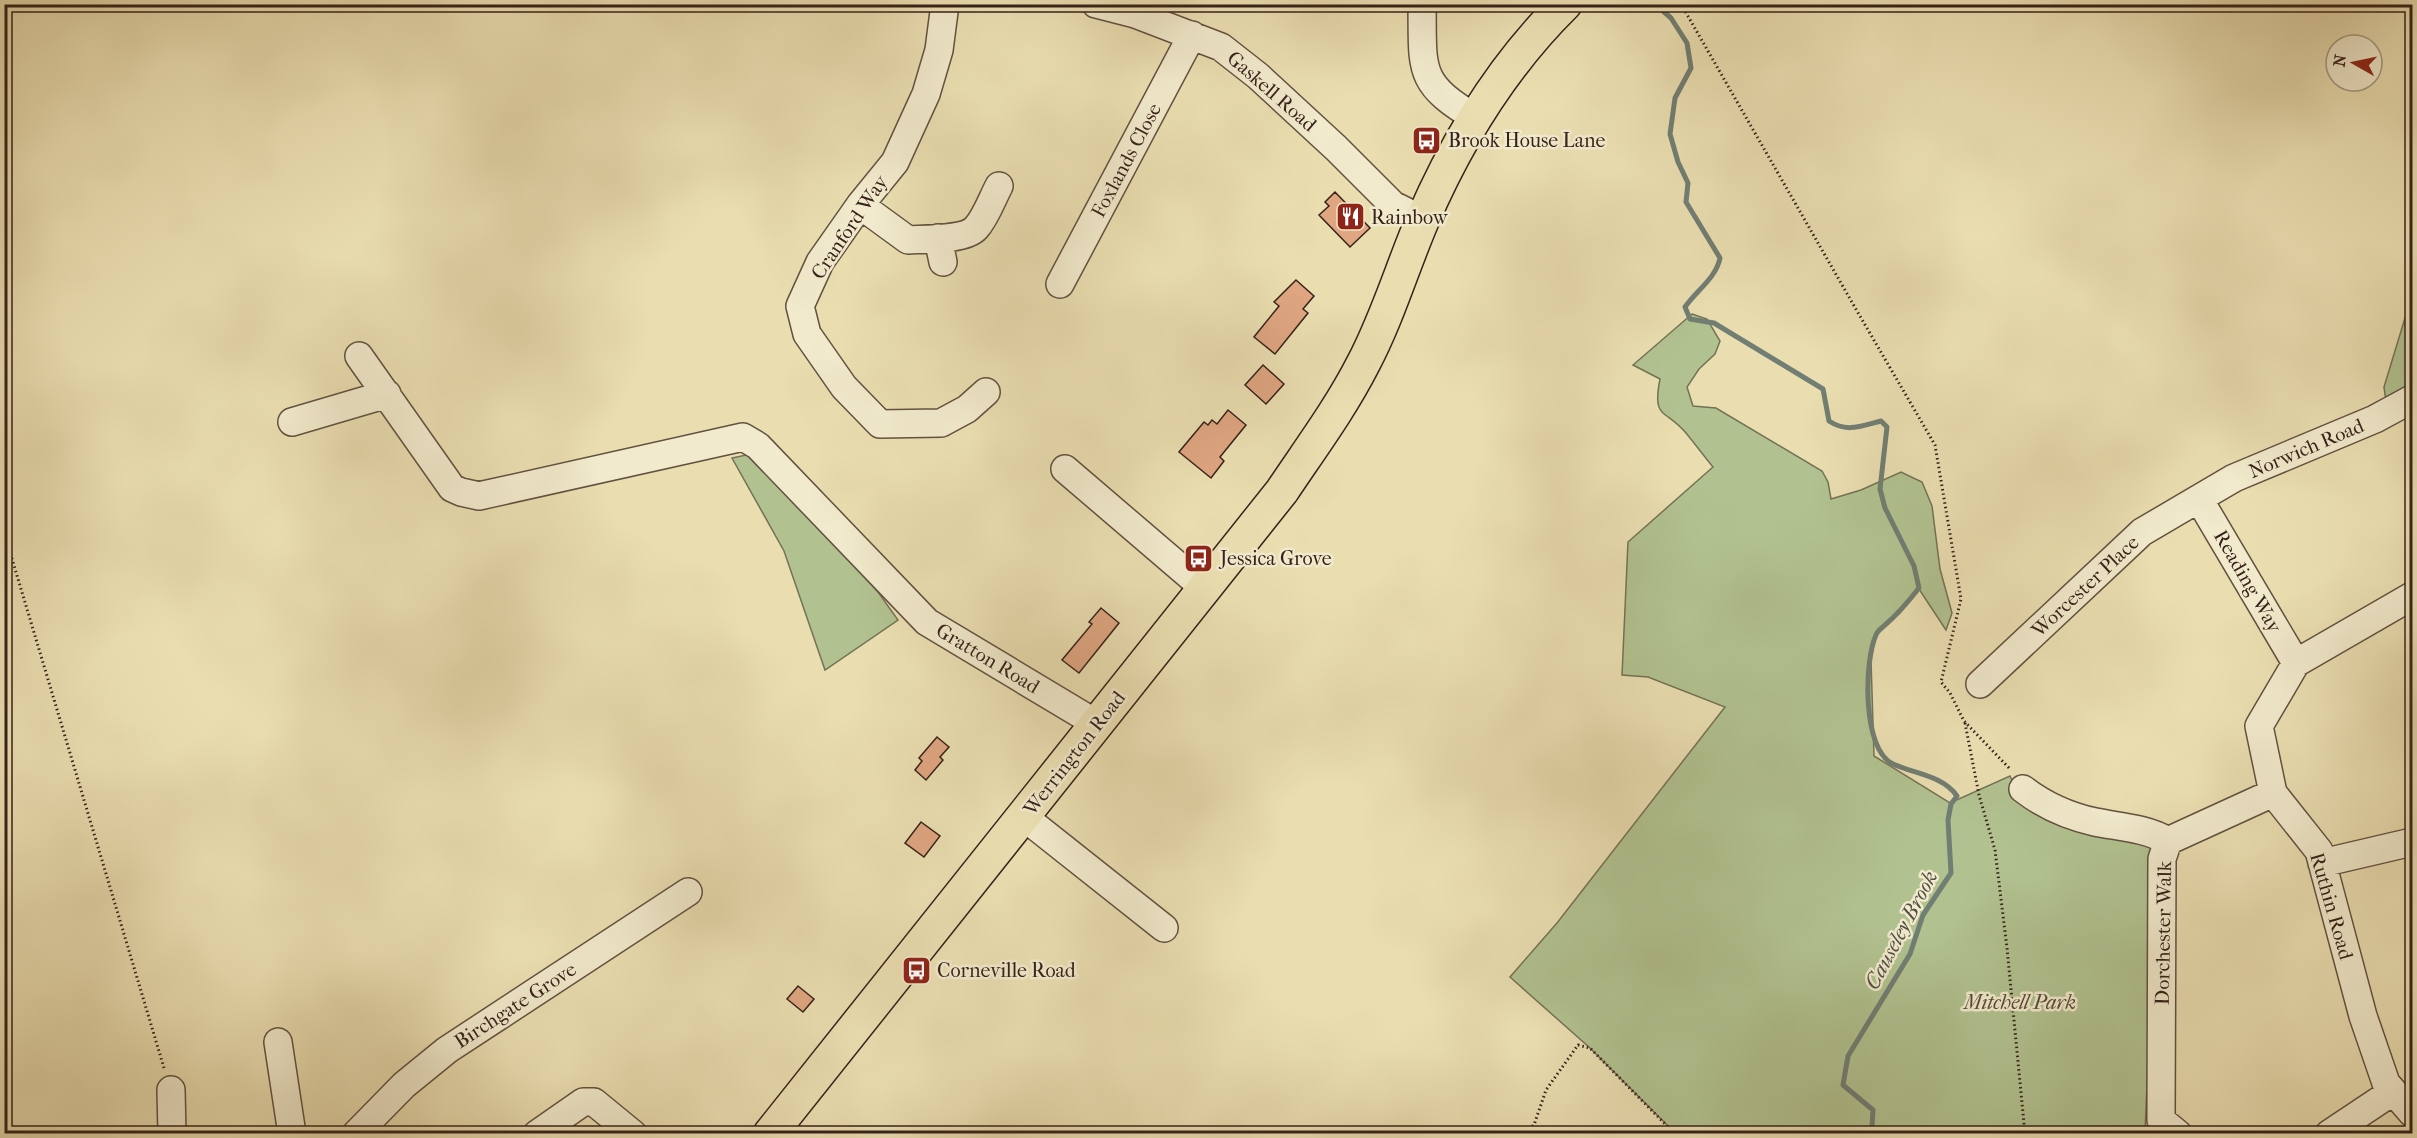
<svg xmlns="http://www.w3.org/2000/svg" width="2417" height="1138" viewBox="0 0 2417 1138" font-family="'IM FELL French Canon',serif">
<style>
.green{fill:#b1c290;stroke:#747256;stroke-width:1.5}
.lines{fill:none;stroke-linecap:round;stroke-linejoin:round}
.stream{stroke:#717e73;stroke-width:5}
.building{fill:#dfa681;stroke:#36221b;stroke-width:1.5}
.minor-casing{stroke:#635140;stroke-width:30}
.highway-casing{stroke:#36221b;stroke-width:36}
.path{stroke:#36221b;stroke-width:3;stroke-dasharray:1.5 3;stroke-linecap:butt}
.minor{stroke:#f1eacc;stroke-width:27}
.highway{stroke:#eadeb1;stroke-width:33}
.labels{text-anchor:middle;stroke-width:5;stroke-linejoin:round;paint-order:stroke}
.street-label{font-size:20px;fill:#36221b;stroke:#f1eacc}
.poi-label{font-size:20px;fill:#36221b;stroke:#f1eacc;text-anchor:start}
.park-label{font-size:20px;font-style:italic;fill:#554a38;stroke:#f1eacc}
.water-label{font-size:21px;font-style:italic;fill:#535047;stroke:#f1eacc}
</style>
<rect width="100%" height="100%" fill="#eadeb1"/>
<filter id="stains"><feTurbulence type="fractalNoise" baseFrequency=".00333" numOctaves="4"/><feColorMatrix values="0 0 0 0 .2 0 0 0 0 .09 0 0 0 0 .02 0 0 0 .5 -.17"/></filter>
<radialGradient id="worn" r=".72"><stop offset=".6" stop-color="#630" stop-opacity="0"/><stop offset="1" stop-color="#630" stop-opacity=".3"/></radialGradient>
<path class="green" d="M 2412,295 L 2412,391 L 2386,401 L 2384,387 Z
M 1692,314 L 1707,319 L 1720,341 L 1715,354 L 1699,369 L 1687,387 L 1693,406 L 1716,408 L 1822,471 L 1828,482 L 1831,499 L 1861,490 L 1901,472 L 1922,482 L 1932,506 L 1940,569 L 1952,613 L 1946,630 L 1919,589 L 1899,614 L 1876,633 L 1871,660 L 1874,756 L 1950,803 L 2010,776 L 2018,793 L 2157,846 L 2145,1133 L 1675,1133 L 1590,1048 L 1510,977 L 1557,923 L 1725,707 L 1648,677 L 1622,675 L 1628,542 L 1713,467 C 1704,456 1695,444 1686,433 C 1665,408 1652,420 1660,379 L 1633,365 Z
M 751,454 L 759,459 L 878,592 L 898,620 L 825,670 L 784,551 L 732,458 Z"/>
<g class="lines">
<path class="stream" d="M 1655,4 L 1671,18 L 1687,43 L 1691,68 L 1675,98 L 1670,134 L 1678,162 L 1688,183 L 1686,202 L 1720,258 C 1716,278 1697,290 1685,307 L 1690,319 L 1714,323 L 1823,389 L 1829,421 C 1847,433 1861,426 1881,421 L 1887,427 L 1880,489 L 1885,508 L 1914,566 L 1919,588 C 1908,602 1898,614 1885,625 C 1882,628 1877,631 1876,635 C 1864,661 1862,750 1893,764 C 1914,774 1942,775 1957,796 L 1951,804 L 1948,820 L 1951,873 L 1923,915 L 1910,954 L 1848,1056 L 1843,1085 L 1873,1110 L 1872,1126 L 1868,1134"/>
</g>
<path class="building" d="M 1335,192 L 1370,228 L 1350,247 L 1319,215 L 1329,206 L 1325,202 Z
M 1296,280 L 1314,296 L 1303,309 L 1308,313 L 1275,354 L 1254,337 L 1279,306 L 1274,302 Z
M 1263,365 L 1284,384 L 1266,404 L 1245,385 Z
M 1228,410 L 1246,425 L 1220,457 L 1224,461 L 1211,478 L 1179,452 L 1204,422 L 1208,425 L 1212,420 L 1217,424 Z
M 1101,608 L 1119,623 L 1079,673 L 1062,660 L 1092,624 L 1089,622 Z
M 937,737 L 949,747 L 940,757 L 943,760 L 926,780 L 915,770 L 922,761 L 919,758 Z
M 921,822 L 940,836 L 924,857 L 905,843 Z
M 798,986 L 814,999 L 803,1012 L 787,999 Z"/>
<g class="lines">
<defs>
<path id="minor" d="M 945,4 L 939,50 L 926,94 L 895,162 L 860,205 L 820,262 L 800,306 L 807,334 L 844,387 L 880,424 L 941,423 L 967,409 L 986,392
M 1096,4 L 1135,14 L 1221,47 L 1258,76 L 1336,148 L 1393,205 L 1423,220
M 1422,4 C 1423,69 1416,83 1476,118
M 860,205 L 908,240 C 925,239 965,240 976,228 C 986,217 992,199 999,186
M 938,238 L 943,262
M 1060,284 L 1192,35
M 359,356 L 452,488 L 461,492 L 479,496 L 743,437 L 758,446 L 927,622 L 1097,724
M 292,422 L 387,394
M 1065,469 L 1204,588
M 2199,499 L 2296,663
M 2412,596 L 2296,663 L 2259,726 L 2273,793 L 2319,851 L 2363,1016 L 2386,1083 L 2412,1113
M 1980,684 L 2142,532 L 2234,478 L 2375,419 L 2412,399
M 2023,789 C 2045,806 2068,816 2095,822 C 2120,827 2146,828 2168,841
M 1024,817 L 1164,928
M 2322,863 L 2412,842
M 278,1042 L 292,1134
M 171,1090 L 172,1134
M 356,1134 L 404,1085 L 447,1050 L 688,892
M 537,1134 L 583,1102 L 594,1102 L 633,1134
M 2178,1134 L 2161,1120 L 2162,859 L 2168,841 L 2273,793
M 2329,1134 L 2392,1092"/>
<path id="highway" d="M 770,1134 L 1282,491 C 1310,449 1340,409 1363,364 C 1387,319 1402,268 1422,221 C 1456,142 1504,64 1565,4"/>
</defs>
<use href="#minor" class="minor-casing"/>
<use href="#highway" class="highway-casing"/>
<path class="path" d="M 1681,4 L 1857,311 L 1935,445 L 1961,599 L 1941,682 L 1950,693 L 1964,721 L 2011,770
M 4,532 L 164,1068
M 1965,723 L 1979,795 L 1995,850 L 2007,948 L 2025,1134
M 1521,1134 L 1534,1125 L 1546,1090 L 1578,1045 L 1590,1048 L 1675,1134"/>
<use href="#minor" class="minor"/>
<use href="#highway" class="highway"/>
</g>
<defs>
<symbol id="bus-square" viewBox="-11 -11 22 22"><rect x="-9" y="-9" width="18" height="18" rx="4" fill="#8f2418" stroke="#f1eacc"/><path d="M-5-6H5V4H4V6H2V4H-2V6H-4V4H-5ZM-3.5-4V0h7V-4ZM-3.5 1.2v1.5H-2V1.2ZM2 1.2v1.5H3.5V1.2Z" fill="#fff"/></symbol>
<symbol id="restaurant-square" viewBox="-11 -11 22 22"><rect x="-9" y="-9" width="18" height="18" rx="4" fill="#8f2418" stroke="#f1eacc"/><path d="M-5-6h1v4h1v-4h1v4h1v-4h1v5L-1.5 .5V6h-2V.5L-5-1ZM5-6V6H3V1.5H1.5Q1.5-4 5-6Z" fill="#fff"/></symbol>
</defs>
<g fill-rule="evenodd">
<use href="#bus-square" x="1410" y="124" width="33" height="33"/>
<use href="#restaurant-square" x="1334" y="200" width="33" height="33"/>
<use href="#bus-square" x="1182" y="542" width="33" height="33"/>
<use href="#bus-square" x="900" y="954" width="33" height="33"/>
</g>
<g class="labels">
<g class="street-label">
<text transform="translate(1272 91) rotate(41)" y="7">Gaskell Road</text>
<text transform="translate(1126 160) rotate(-62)" y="7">Foxlands Close</text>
<text transform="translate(849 227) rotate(-56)" y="7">Cranford Way</text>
<text transform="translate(2306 448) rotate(-23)" y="7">Norwich Road</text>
<text transform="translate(2248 581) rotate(60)" y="7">Reading Way</text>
<text transform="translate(2085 586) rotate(-43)" y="7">Worcester Place</text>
<text transform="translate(988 658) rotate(31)" y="7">Gratton Road</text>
<text transform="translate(1074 753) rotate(-52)" y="7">Werrington Road</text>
<text transform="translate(2332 906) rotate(74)" y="7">Ruthin Road</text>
<text transform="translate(2163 933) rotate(-89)" y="7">Dorchester Walk</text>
<text transform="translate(515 1005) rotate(-33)" y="7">Birchgate Grove</text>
</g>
<g class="poi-label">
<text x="1448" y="147">Brook House Lane</text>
<text x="1371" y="224">Rainbow</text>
<text x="1220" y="565">Jessica Grove</text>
<text x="937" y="977">Corneville Road</text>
</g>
<g class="park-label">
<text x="2020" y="1009">Mitchell Park</text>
</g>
<g class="water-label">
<text transform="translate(1901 930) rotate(-62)" y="7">Causeley Brook</text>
</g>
</g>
<rect width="2417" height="1138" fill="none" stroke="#eadeb1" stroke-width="24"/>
<rect x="6" y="6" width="2405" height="1126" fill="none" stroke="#36221b" stroke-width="3"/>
<rect x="12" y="12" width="2393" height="1114" fill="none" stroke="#36221b" stroke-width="1.5"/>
<g transform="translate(2354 63) rotate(279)"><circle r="28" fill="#f1eacc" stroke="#a69a85" stroke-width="1.5"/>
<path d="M0-4.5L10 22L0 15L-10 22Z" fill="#8f2418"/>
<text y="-9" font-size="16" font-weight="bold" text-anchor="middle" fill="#36221b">N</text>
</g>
<rect width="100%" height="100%" filter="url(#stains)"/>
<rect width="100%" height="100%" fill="url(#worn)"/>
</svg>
